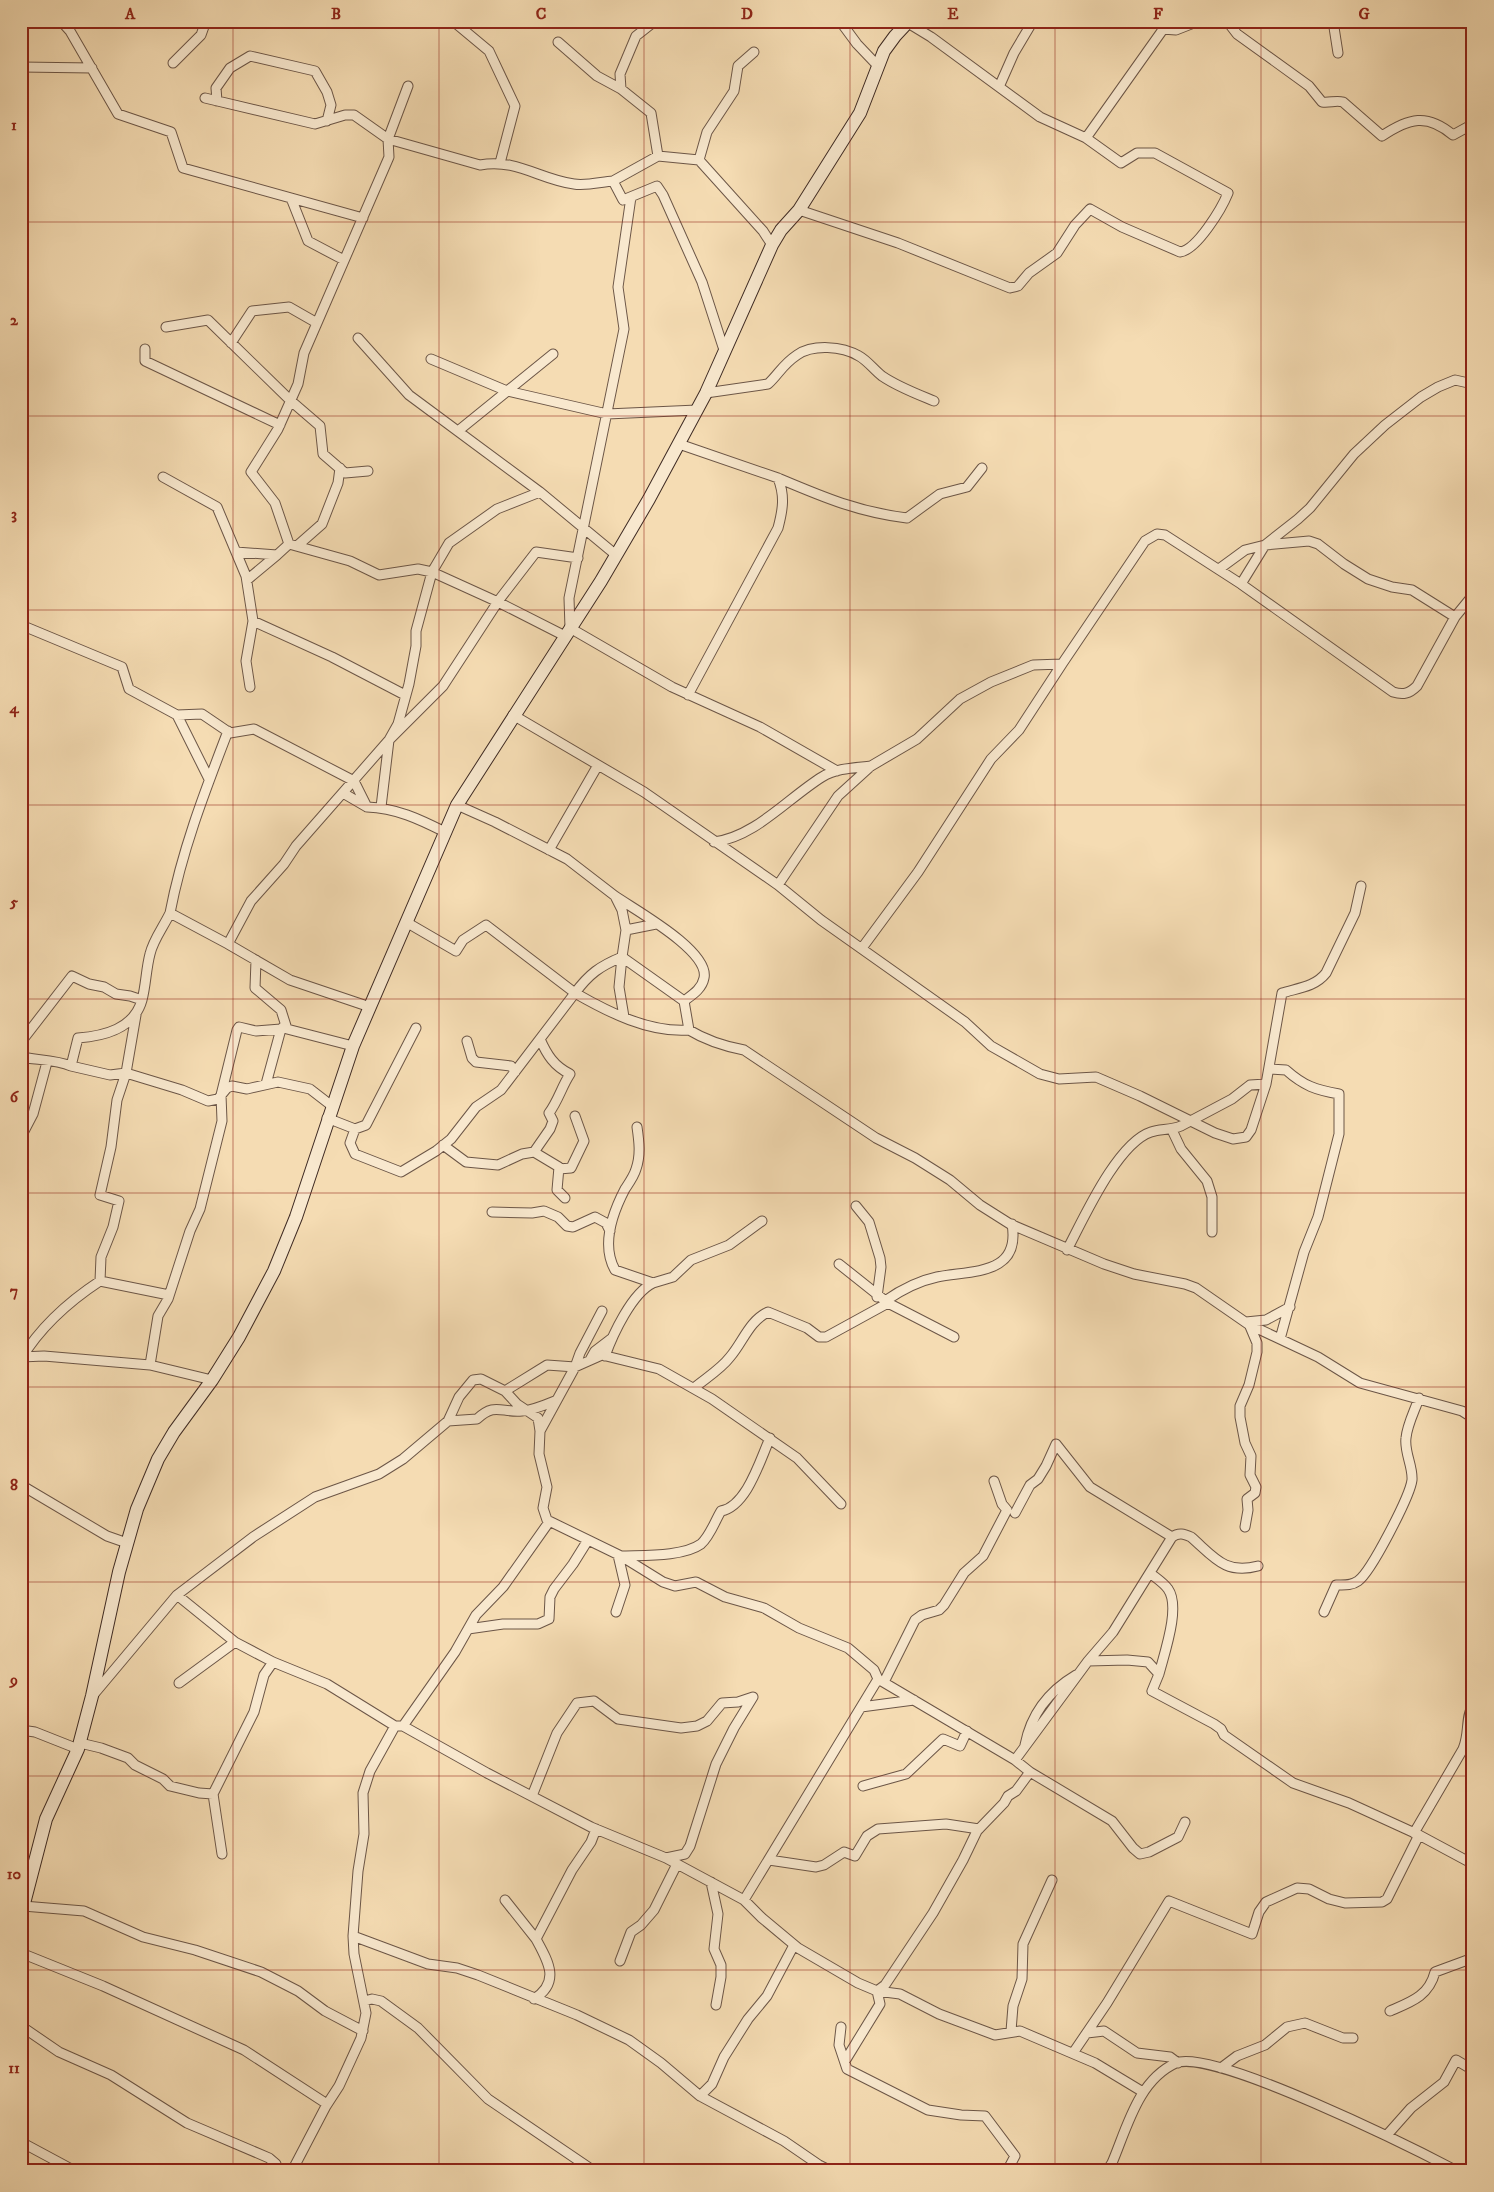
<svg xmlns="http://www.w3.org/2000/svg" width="1494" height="2192" viewBox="0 0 1494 2192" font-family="'IM FELL DW Pica',serif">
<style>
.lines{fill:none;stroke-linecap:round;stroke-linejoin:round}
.street-casing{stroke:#6c5647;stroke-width:11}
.secondary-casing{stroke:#3e2a23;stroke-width:14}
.street{stroke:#f8e8ce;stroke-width:9}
.secondary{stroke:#f8e8ce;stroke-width:12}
.grid{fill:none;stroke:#8f2418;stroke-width:1;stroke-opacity:0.55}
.neatline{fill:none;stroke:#8f2418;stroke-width:2}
.grid-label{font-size:16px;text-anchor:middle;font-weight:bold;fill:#8f2418}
</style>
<rect width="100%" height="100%" fill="#f5dcb3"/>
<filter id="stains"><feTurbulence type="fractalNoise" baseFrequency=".004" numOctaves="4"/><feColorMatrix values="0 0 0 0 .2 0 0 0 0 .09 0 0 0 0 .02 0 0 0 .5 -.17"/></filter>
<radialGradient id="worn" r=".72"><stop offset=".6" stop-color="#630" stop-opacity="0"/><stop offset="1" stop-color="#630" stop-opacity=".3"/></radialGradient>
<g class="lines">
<defs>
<path id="street" d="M 61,21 L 70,31 L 118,114 L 171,132 L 183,168 L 363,218
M 453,21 L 489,51 L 515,106 L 500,163
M 840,21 L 857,44 L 877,65
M 1227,21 L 1237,34 L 1309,86 L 1322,102 C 1330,103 1336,100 1343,102 L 1382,136 C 1409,118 1427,113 1453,135 L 1473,124
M 1333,21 L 1338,53
M 1162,29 L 1176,30 L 1199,21
M 558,42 L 597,76 L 621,89 L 651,113 L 658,156
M 754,52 L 738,66 L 734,91 L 707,132 L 699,160 L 763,231 L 772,245
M 173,63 L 201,35 L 206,21
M 21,67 L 92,68
M 408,86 L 388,139 L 389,157 L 304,353 L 298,384 L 278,429 L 251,472 L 275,503 L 289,544 L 350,561 L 379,575 L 418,569 L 432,572 L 498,602 L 565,636
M 999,87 L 1014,53 L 1033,21
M 621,89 L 620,74 L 636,36 L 655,21
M 205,98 L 315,124 L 345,115 L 354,115 L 388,139 L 480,165 C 516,158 541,180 574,184 C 586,186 601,182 613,181 L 623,200 L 657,186 L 663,195 L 702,282 L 724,350
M 217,101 L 216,88 L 230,68 L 250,56 L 315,71 L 327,92 L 331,105 L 327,121
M 1086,138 L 1169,21
M 613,181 L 658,156 L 699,160
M 631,197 L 618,287 L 624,329 L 569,598 L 570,628 L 672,687 L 760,727 L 837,771
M 291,198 L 308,241 L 344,260
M 799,210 L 898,243 L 1010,288 L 1018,286 L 1029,273 L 1057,253 L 1075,225 L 1090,209 L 1122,227 L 1180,252 C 1197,250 1222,208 1228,193 L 1155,153 L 1137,153 L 1121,163 L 1086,138 L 1040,117 L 931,37 L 908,23
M 166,327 L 208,320 L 291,401 L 320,426 L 323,454 L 345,473 L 368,471
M 358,338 L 409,395 L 540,492 L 616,555
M 231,343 L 252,311 L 289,307 L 317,323
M 145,349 L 145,361 L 280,425
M 431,359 L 507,391 L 607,414 L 697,410
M 706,393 L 768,384 C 779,374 782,365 797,355 C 813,344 842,346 859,356 C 868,361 874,370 882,376 C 898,387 917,394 934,401
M 458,431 L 553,354
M 679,444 L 778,478 C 785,496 783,509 778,528 L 688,695
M 163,477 L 217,507 L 246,576 L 253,621 L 246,661 L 250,687
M 778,478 C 823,497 858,512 907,518 L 940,494 L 967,487 L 982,468
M 297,546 L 322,524 L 338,483 L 340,468
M 236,552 L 277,555 L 289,544
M 1219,569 L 1245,550 L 1265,545 L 1298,519 L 1310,508 L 1354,454 L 1385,425 L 1421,397 L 1438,387 L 1455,380 L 1473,384
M 247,580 L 277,555
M 1241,584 L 1393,692 C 1403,695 1409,694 1417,686 L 1455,617
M 253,621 L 332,657 L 405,695
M 21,625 L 122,667 L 129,689 L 177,715 L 202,714 L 230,733 L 254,729 L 354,781 L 367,807 C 396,808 419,819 445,832
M 177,715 L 209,779
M 513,715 L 644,792 L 778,885 L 821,920 L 965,1022 L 991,1046 L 1040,1074 L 1059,1079 L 1096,1077 L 1140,1096 L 1215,1133 L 1233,1139 L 1246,1137 L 1251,1130 L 1266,1084
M 343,793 L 367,807
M 457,805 L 495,822 L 567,859 L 615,896 L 622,910 L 626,930 L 622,957 L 684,1001 L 689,1030 C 707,1041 723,1046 744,1050 L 876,1138 L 915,1158 L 950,1180 L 980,1205 L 1010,1224 L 1104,1264 L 1134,1274 L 1185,1284 L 1196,1288 L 1248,1324 L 1318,1357 L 1360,1383 L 1462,1411 L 1473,1418
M 381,807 L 389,740 L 398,724 L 409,684 L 416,646 L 416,631 L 432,572 L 449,543 L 497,509 L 540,492
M 714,842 C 755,837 788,798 822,777 C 837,768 854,768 871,766
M 549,850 L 598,765
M 778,885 L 838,796 L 871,766 L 917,739 L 960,699 L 991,682 L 1033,665 L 1062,664 L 1145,541 L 1157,534 L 1165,535 L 1241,584 L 1265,545 L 1309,541 L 1318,544 L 1344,564 L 1368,579 L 1392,587 L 1412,590 L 1455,617 L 1473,595
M 615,896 C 635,910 710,951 704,978 C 702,989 692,995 684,1001
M 170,913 C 182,850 205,791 228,731
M 626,930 L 656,924
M 228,944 L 290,980 L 370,1007
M 862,948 L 918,872 L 991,759 L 1019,730 L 1062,664
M 622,957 C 600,966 589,974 575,993 C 608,1012 649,1033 689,1030
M 622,957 L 619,987 L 624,1017
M 256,960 L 255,988 L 281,1010 L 287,1029 L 353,1046
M 136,1015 L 126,1073 L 117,1100 L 111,1147 L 100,1195 L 119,1201 L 113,1227 L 101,1257 L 100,1281 L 169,1295
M 467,1041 L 472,1058 L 476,1062 L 511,1066 L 515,1072
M 21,1042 L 72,976 L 89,984 L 104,987 L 116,994 L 130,996 L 142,1000
M 21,1057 C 37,1060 57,1060 71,1066 L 78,1038 C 104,1036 134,1029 142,1000 C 146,985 146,969 150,954 C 153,940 164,926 170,913 L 228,944 L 251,901 L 284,864 L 296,846 L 389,740 L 443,686 L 499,600 L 536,552 L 578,558
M 71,1066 L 110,1075 L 126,1073 L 182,1090 L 208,1101 L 218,1099 L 227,1088 L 232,1086 L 247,1089 L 278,1082 L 310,1089 L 332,1106
M 1269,1069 L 1286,1070 C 1304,1086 1316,1090 1339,1094 L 1339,1134 L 1318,1217 L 1304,1252 L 1280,1339
M 266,1084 L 281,1029 L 284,1026
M 327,1118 L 355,1129 L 350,1143 L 355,1154 L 401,1172 L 436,1151 L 451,1139 L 476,1107 L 501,1090 L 575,993 L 486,925 L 463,940 L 456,951 L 406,922
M 355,1129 L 366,1125 L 416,1028
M 1172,1130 L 1181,1149 L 1207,1181 L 1212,1197 L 1212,1232
M 21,1137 L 33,1114 L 47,1062
M 443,1145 L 466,1162 L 498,1165 L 522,1154 L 534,1152 L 559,1167 L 557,1190 L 565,1198
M 534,1152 L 550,1129 L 553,1121 L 549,1113 C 558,1101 562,1086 570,1074 C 554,1066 547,1055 540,1039
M 559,1169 L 571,1168 L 584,1141 L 575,1116
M 856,1206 L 869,1222 L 880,1258 L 881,1267 L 877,1297
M 492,1212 L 532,1213 L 544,1211 L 558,1217 L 567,1226 L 573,1227 L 595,1217 L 606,1223 L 610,1231
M 1067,1250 C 1083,1220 1117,1143 1151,1132 C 1160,1129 1171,1130 1181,1126 L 1232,1099 L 1250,1085 L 1266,1084 L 1282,993 C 1298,988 1315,987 1326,973 L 1355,913 L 1361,886
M 653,1283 L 673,1277 L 691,1260 L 729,1245 L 762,1221
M 885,1301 C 901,1290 918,1281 937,1277 C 971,1270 1021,1276 1012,1224
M 888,1303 L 954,1337
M 602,1311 L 580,1353 L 575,1367 L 540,1431 L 539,1454 L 547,1487 L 543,1508 L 547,1520 L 621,1556 L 663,1582 L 675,1586 L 696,1582 L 725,1597 L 764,1608 L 799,1628 L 848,1648 L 874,1670 L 878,1679
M 1246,1322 L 1266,1320 L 1290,1307
M 605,1356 C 613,1334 632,1293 653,1283 L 615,1270 C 601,1245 613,1212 625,1189 C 629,1183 634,1176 636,1169 C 641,1155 639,1141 637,1127
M 21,1357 L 44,1356 L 150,1365 L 212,1380
M 21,1359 C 41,1326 68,1302 100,1281
M 590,1360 L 595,1351 L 612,1338
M 150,1365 L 158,1316 L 168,1299 L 190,1231 L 200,1209 L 222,1121 L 221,1095 L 237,1030 L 239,1027 L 256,1031 L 281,1029
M 694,1388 C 706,1378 721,1369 730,1357 C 743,1342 749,1321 768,1312 L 807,1328 L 819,1337 L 826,1337 L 888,1303 L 839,1264
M 505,1391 L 517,1404 L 538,1418 L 540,1431
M 448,1421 L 477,1419 C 495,1402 501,1413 522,1411 C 534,1410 545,1405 557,1400
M 21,1485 L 107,1536 L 127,1543
M 1015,1513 L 1030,1485 L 1038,1479 L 1046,1466 L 1056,1444 L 1090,1487 L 1172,1537
M 1245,1527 L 1248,1510 L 1247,1499 L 1255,1493 L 1256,1487 L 1250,1475 L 1251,1456 L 1245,1443 L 1240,1417 L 1240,1406 L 1249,1385 L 1257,1352 L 1257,1343 L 1249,1324
M 621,1556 C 642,1555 683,1557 701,1544 C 710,1536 715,1521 721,1511 C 747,1506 760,1460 770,1438
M 1150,1573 C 1156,1578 1164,1583 1168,1589 C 1181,1607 1164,1654 1159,1674
M 177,1595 L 253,1537 L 315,1497 L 379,1474 L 403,1459 L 448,1421 L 459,1397 L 473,1380 L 481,1379 L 505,1391 L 547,1365 L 575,1367 L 602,1355 L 659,1369 L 712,1399 L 797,1458 L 841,1504
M 616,1612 L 625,1585 L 618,1555
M 1324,1612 L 1336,1585 C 1344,1585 1351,1586 1358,1581 C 1371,1572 1410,1496 1412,1480 C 1413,1466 1404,1452 1406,1438 C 1407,1425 1415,1410 1419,1398
M 468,1629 L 503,1624 L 538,1624 L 549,1619 L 550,1597 L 554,1589 L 573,1564 L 588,1540
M 1088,1661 L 1113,1632 L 1172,1537 C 1179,1532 1184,1534 1191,1537 C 1214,1557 1225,1575 1258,1566
M 884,1682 L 915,1620 L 922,1615 L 939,1610 L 944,1605 L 964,1573 L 983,1556 L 1007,1510 L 1002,1504 L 994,1481
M 179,1683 L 235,1642
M 94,1694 L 177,1595 L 235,1642 L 273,1662 L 327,1684 L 395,1726 L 403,1726 L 487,1773 L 591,1827 L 666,1858 L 744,1900 L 762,1918 L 798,1948 L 858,1983 L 877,1991 L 900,1994 L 939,2014 L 995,2035 L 1020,2031 L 1095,2063 L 1143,2092
M 861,1707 L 914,1700
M 403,1726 L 455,1652 L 476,1615 L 503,1587 L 549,1522
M 21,1730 L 35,1732 L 78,1749
M 80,1743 L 101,1748 L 128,1758 L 135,1765 L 163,1779 L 170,1786 L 199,1793 L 213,1794 L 254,1712 L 264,1675 L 273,1662
M 1025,1745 C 1031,1714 1049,1691 1076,1675
M 1030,1772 L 1112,1821 L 1133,1848 L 1140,1854 L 1149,1852 L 1178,1837 L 1185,1822
M 863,1786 L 906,1774 L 943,1739 L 960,1746 L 967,1731
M 213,1794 L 222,1854
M 532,1796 L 557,1733 L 577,1703 L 594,1701 L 618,1719 L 681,1728 L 697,1726 L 707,1721 L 722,1703 L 738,1702 L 753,1697 L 734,1728 L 716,1764 L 690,1846 L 685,1854 L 666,1858
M 1414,1833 L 1463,1749 C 1470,1733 1465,1718 1473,1705
M 769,1860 L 816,1867 L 824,1865 L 844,1852 L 855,1856 L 867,1836 L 878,1829 L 946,1824 L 979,1829
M 711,1882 L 718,1914 L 714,1949 L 721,1965 L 721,1977 L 716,2005
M 505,1900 L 536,1939 L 572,1870 L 591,1842 L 596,1829
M 744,1900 L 878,1679 L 1015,1760 L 1088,1661 L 1127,1660 L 1148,1662 L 1159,1674 L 1152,1691 L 1214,1724 L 1221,1729 L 1224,1735 L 1293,1783 L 1349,1803 L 1419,1835 L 1473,1864
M 23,1906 L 84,1911 L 143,1937 L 195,1950 L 261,1972 L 298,1991 L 325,2011 L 363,2031
M 353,1936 L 428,1964 L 457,1968 L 478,1975 L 577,2015 L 629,2040 L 661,2063 L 700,2096 L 784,2141 L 819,2165 L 831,2171
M 21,1953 L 103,1986 L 244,2050 L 327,2104
M 620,1961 L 631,1932 L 641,1925 L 654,1910 L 677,1864
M 534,1999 C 561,1982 548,1961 536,1939
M 364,2001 L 372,1999 L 381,2001 L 418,2028 L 488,2099 L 594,2171
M 1390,2011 C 1411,2002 1429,1996 1435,1972 L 1473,1958
M 21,2026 L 59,2052 L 111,2075 L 187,2123 L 269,2158 L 276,2164 L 278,2171
M 841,2027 L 839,2045 L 847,2069 L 928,2110 L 961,2115 L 985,2116 L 1015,2156 L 1007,2171
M 1011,2031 L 1013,2006 L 1022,1979 L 1023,1944 L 1052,1880
M 1087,2033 L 1104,2031 L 1137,2053 L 1170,2057 L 1178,2063
M 1073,2053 L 1107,2003 L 1169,1901 L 1252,1934 L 1259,1912 L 1266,1902 L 1297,1888 L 1309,1889 L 1329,1899 L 1345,1903 L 1382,1902 L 1387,1899 L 1419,1835
M 845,2061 L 880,2004 L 877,1991 L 885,1985 L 933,1913 L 963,1860 L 977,1831 L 1004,1803 L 1008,1796 L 1016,1791 L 1030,1772 L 1015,1760
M 1221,2068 L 1237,2056 L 1265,2045 L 1287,2027 L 1305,2023 L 1343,2038 L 1353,2038
M 700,2096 L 712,2084 L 724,2057 L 748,2019 L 767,1996 L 794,1945
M 1387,2135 L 1411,2108 L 1444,2082 L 1456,2060 L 1473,2070
M 21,2142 L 75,2171
M 292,2171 L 326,2106 L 339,2086 L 361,2038 L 366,2013 L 354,1954 L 353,1936 L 358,1871 L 364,1834 L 363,1793 L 370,1771 L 395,1726
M 1107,2171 L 1112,2163 C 1127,2128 1138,2080 1176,2063 C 1213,2048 1415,2149 1457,2171"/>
<path id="secondary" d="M 21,1915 L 46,1819 L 78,1749 L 92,1696 L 119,1572 L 137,1509 L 158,1459 L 174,1432 L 212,1380 L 239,1337 L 274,1271 L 296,1217 L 353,1046 L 457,805 L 601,581 L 649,499 L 706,393 L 772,245 L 781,230 L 799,210 L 860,113 L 884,51 L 895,36 L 909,21"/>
</defs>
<use href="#street" class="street-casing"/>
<use href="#secondary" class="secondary-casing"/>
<use href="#street" class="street"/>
<use href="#secondary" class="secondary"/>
</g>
<path class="grid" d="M 233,21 L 233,2171M 439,21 L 439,2171M 644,21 L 644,2171M 850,21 L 850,2171M 1055,21 L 1055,2171M 1261,21 L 1261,2171M 21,222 L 1473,222M 21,416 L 1473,416M 21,610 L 1473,610M 21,805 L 1473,805M 21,999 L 1473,999M 21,1193 L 1473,1193M 21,1387 L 1473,1387M 21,1582 L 1473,1582M 21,1776 L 1473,1776M 21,1970 L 1473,1970"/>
<rect width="1494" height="2192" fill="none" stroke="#f5dcb3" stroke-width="55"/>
<rect x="28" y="28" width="1438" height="2136" class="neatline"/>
<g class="grid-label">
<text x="130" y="19">A</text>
<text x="336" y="19">B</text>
<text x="541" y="19">C</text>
<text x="747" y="19">D</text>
<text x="953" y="19">E</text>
<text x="1158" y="19">F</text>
<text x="1364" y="19">G</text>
<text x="14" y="130">1</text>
<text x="14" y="325">2</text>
<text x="14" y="519">3</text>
<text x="14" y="713">4</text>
<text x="14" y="907">5</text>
<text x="14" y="1102">6</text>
<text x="14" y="1296">7</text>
<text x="14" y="1490">8</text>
<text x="14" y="1685">9</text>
<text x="14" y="1879">10</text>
<text x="14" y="2073">11</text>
</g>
<rect width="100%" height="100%" filter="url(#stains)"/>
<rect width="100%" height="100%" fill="url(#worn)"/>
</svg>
